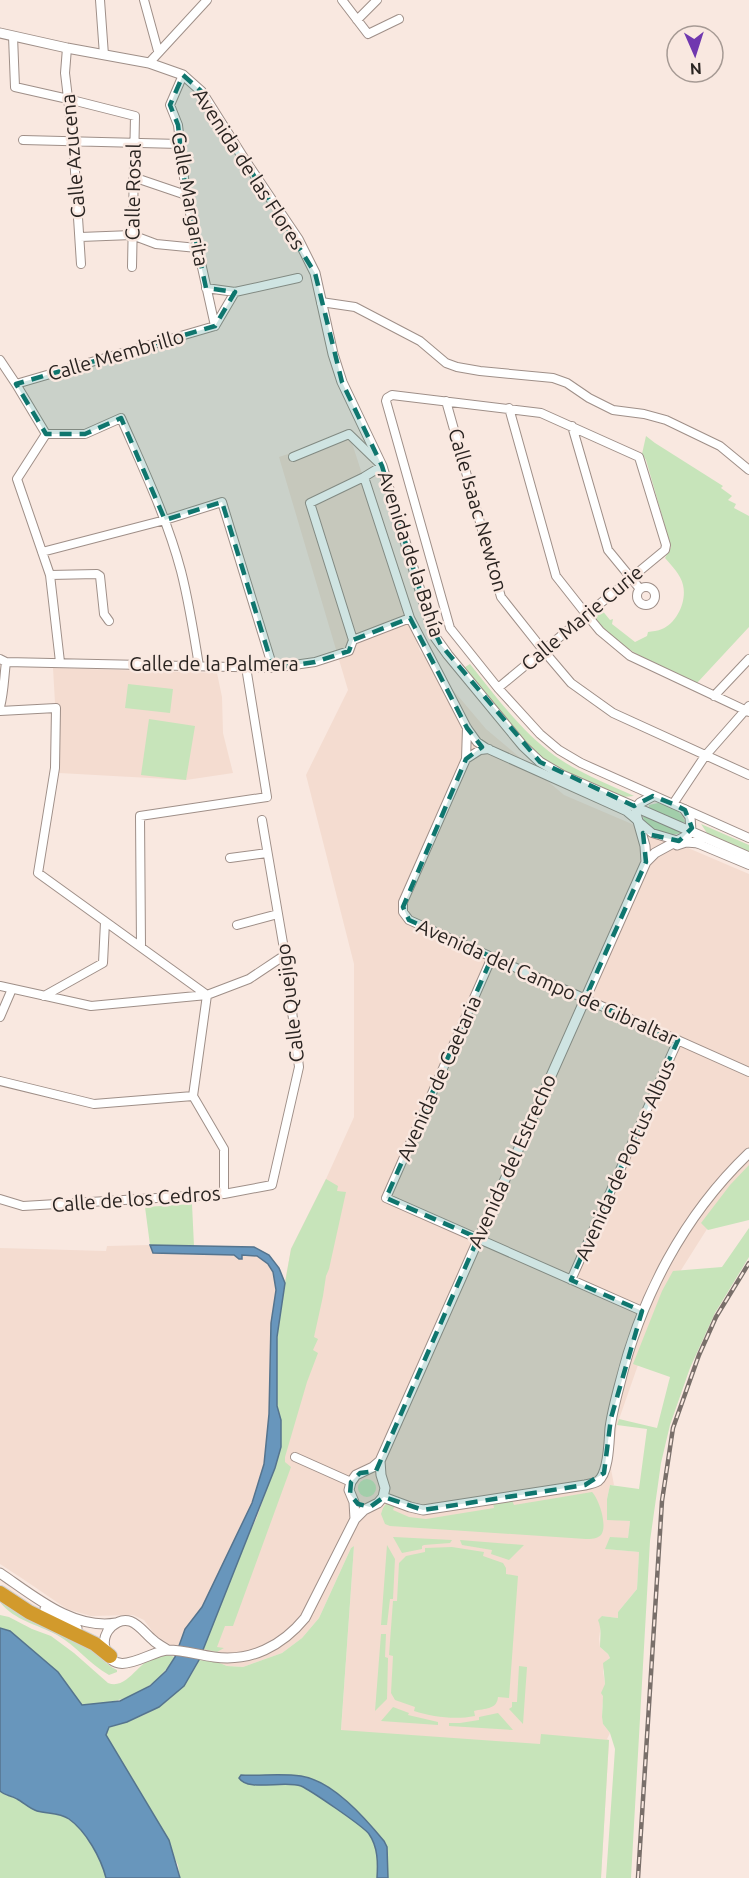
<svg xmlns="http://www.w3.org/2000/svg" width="749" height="1878" viewBox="0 0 749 1878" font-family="Ubuntu,sans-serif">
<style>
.built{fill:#f4dcd0}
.green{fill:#c7e4ba}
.water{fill:#6896bc;stroke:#55748e;stroke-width:1.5}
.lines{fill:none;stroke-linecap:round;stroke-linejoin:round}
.minor-casing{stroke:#9f8f88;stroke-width:10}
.tertiary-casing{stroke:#9f8f88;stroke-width:11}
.motorway-casing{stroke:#d0cfce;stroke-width:16}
.minor{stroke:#fff;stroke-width:8}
.tertiary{stroke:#fff;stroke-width:9}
.motorway{stroke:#d29a2c;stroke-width:14}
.rail-casing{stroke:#796f6a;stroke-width:4.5}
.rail{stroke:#f9e8e0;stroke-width:2;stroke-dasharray:7;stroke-linecap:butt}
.marked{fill:#0f766e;fill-opacity:0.2;stroke:#0f766e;stroke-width:4.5;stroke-dasharray:12 8;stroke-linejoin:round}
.labels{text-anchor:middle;stroke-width:5;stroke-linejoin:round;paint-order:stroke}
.street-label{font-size:20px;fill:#2a2421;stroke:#f9e8e0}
</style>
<rect width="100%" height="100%" fill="#f9e8e0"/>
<path class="built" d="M 349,434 L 420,651 L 486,729 L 564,795 L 749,874 L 749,1173 L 731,1191 L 659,1305 L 617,1425 L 611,1469 L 614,1485 L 610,1485 L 607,1499 L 607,1519 L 630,1521 L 628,1538 L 609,1542 L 606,1549 L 639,1552 L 637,1589 L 618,1612 L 618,1618 L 602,1616 L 599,1639 L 600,1647 L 608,1654 L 610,1658 L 606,1661 L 603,1671 L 605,1684 L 602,1709 L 603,1724 L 610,1733 L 607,1739 L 609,1740 L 601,1878 L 338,1774 L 354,1546 L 351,1548 L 319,1618 L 302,1638 L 282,1653 L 243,1667 L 227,1666 L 217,1662 L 175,1657 L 178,1645 L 171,1645 L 155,1635 L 144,1620 L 133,1615 L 91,1616 L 67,1609 L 23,1579 L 0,1564 L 0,1248 L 106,1251 L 107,1246 L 150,1245 L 154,1253 L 216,1255 L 254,1247 L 269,1255 L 279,1268 L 285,1281 L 291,1249 L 326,1179 L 354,1117 L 354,964 L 306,775 L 348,690 L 279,457 Z
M 53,668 L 217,673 L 222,697 L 223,733 L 233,773 L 186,780 L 59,773 Z"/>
<path class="green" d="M 646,436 L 655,443 L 723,486 L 721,488 L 732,496 L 728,500 L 736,504 L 734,508 L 749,516 L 749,627 L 697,683 C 656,665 621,651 592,616 L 601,609 L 610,620 L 613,619 L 612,624 L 635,642 L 647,636 L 648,632 C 652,631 658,631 662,629 C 677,623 687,601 683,585 C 681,575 672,566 665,558 L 671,547 L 646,460 L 642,454 Z
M 470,664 C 496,697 521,731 555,756 C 579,773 608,784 634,796 L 623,797 L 615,795 L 562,771 L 537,756 L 462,669 Z
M 128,684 L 173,689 L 170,713 L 125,708 Z
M 149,719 L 195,726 L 186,780 L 141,775 Z
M 658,803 C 669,806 682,810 685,822 L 680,823 L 649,809 L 649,805 Z
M 646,815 L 681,832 L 680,833 C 667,838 654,831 644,822 L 643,817 Z
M 701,824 L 749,845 L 749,853 L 709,836 Z
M 749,1165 L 749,1220 L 708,1230 L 701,1223 L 730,1185 Z
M 326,1179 L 338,1186 L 337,1191 L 346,1192 L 329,1269 L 326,1276 L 323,1296 L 314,1337 L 318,1339 L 313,1350 L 318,1353 L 307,1382 L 285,1457 L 285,1462 L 291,1467 L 233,1626 L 225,1626 L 217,1647 L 224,1648 L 217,1652 L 203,1649 L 237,1560 L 257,1517 L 281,1447 L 281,1420 L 277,1406 L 277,1337 L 285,1283 L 291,1249 Z
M 192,1204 L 194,1246 L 150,1245 L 145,1207 Z
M 749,1228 L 749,1257 L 715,1313 L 690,1368 L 670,1425 L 661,1463 L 650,1541 L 631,1878 L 606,1878 L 615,1749 L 610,1733 L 603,1724 L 602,1717 L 603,1696 L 601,1693 L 605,1684 L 603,1663 L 610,1658 L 608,1654 L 600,1647 C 600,1637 602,1630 598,1620 L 602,1616 L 618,1618 L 618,1612 L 637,1589 L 639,1552 L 605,1549 L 610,1537 L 628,1538 L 630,1521 L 607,1520 L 607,1499 L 610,1485 L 639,1489 L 647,1429 L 617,1425 L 619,1419 L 657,1428 L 670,1377 L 633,1364 L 662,1291 L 673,1271 L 722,1267 Z
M358 1488a9 9 0 1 1 18 0a9 9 0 1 1-18 0Z
M 592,1492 C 599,1499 608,1526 601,1535 C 597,1539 591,1539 586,1539 L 390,1526 L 385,1524 L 381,1514 L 383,1508 L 386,1504 L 395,1505 L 393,1510 L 409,1517 L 426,1519 L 494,1508 L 493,1503 L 512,1500 L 514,1505 Z
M 393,1537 L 394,1537 L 452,1540 L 450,1543 L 424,1545 L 422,1546 L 422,1549 L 402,1553 Z
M 460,1540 L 524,1545 L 509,1560 L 491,1554 L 492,1550 L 462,1545 Z
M 387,1545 L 395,1559 L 393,1599 L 390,1599 L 387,1625 L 381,1625 Z
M 354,1546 L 341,1730 L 540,1744 L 541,1734 L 609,1740 L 601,1878 L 180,1878 L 178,1865 L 148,1805 L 106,1735 L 109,1727 C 149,1717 181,1699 199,1660 L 217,1662 L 227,1666 L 243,1667 L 282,1653 L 302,1638 L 319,1618 L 351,1548 Z
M 452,1547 L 484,1552 L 483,1556 L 503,1563 L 506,1568 L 506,1574 L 518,1576 L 509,1698 L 498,1697 C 497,1710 485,1708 474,1711 L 475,1716 C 455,1720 433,1717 414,1711 L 415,1707 L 395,1700 L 391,1693 L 393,1656 L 389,1655 L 393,1601 L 397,1601 L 399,1563 L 406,1556 L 425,1552 L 425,1548 Z
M 0,1599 C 28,1614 58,1626 84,1643 C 96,1651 104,1664 117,1670 L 117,1672 L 109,1675 C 89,1664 76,1645 57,1635 C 37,1624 15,1621 0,1602 Z
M 0,1615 L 9,1617 L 32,1629 L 51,1636 L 74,1653 L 108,1683 C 129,1691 140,1656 161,1655 C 165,1654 171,1656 175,1657 C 152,1693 124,1703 82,1705 L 58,1672 L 10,1631 L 0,1628 Z
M 381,1634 L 386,1634 L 385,1657 L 388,1658 L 387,1699 L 375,1711 Z
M 519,1666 L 527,1667 L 523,1724 L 509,1709 L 512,1707 L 512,1702 L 517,1702 Z
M 393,1707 L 409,1713 L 408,1715 L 438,1722 L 438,1725 L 381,1721 Z
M 498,1713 L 513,1730 L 449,1726 L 449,1723 L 460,1723 L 479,1720 L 479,1717 Z
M 0,1791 C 5,1796 11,1796 17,1799 C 22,1801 27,1806 33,1809 C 40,1813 48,1811 56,1813 C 81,1820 100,1855 106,1878 L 0,1878 Z"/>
<path class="water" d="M 150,1245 L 254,1247 L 269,1255 L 279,1268 L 285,1283 L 277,1337 L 277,1406 L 281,1420 L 281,1447 L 275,1468 L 199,1660 L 184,1686 L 159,1707 L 127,1722 L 109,1727 L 106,1735 L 169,1840 L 180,1878 L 106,1878 C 101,1858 86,1831 69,1819 C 59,1812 48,1814 37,1811 C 30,1809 23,1802 17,1799 C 11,1795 5,1796 0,1791 L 0,1628 L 10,1631 L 58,1672 L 82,1705 L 120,1701 L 150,1686 L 166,1671 L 175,1657 L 185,1629 L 202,1607 L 252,1503 L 264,1464 L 269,1414 L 271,1323 L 276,1290 L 273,1272 L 268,1264 L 257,1256 L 242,1255 L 242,1259 L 239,1259 L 234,1255 L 153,1253 Z
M 241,1775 C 261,1776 281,1773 301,1776 C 333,1781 365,1818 384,1841 L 387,1847 L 388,1878 L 377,1878 C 378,1863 378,1847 369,1834 C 363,1826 310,1790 301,1786 C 284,1780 248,1792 239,1778 Z"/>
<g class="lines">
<defs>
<path id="minor" d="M 100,0 L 104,55
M 144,0 L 158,51
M 342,0 L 368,34 L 399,19
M 357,20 L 377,0
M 13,36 L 15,87 L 68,99 L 135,116 L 132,267
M 67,48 L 65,73 L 73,140 L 81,264
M 149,63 L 207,0
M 183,75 L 170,105 L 178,125 L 186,195 L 215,326
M 23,140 L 180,144
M 133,177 L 186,195
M 80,237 L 132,235 L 156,244 L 197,248
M 206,288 L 235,292 L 298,278
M 321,302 L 355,307 L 420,341 L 446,363 L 457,367 L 480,371 L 553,378 L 567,383 L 589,398 L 613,410 L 644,414 L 666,420 L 720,446 L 749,470
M 215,326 L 235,292
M 0,360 L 16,384 L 46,434 L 17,479 L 50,575 L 60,662
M 16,384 L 215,326
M 446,401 L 501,597 L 543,650 L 571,683 L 613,713 L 749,775
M 509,408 L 556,576 L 586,614 L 600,631 L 630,656 L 749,712
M 572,426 L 608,550 L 640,589
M 46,434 L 85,434 L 121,418 C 143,468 167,518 181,571 C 189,602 194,634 199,666
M 293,457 L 349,434 L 382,466 L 364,477 L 310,503 L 353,640
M 42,552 L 165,520 L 222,502 L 273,668
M 50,575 L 97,574 L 100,576 L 104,614 L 109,621
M637 596a9 9 0 1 1 18 0a9 9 0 1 1-18 0Z
M 410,618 L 467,728 L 477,742 L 486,748 L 626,811 L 652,833 L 679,841
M 0,659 L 6,662 L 273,668 L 315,662 L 349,651 L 353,640 L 410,618 L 364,477
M 498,688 L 665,550 L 666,545 L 639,457 L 541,413 L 392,395 L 387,398 L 386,401 L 450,628 L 498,688 L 540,734 L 559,750 L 581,763 L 749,838
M 714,696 L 749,659
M 0,707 C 4,692 4,677 6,662
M 0,711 L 56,708 L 55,768 L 38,873 L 207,995
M 467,728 L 466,759 L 403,902 L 403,912 L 409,920 L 749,1072
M 466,759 L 480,750 L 489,749
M 673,804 L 705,756 L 749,706
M 694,842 L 749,865
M 230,858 L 267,853
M 237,925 L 278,914
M 141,947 L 140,816 L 267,797 L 246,667
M 492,957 L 386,1198 L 642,1311
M 0,986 L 91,1006 L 207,995 L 249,979 L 285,955
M 207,995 L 193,1096 L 224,1149 L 224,1194
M 44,996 L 103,963 L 105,922
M 0,1017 L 12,989
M 0,1081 L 94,1104 L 193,1096
M 0,1199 L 23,1206 L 224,1194 L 272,1185 L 299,1067 L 285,955 L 262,820
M 571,1280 L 678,1040
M 295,1457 L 351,1482"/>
<path id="tertiary" d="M 0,33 L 67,48 L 149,63 L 183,75 L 201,91 L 244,159 L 298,239 L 315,273 L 333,354 L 342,382 L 382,466 L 430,623 L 435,637 L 448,655 L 523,746 L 540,762 L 562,775 L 749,857
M 677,845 L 686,842 L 699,843
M 646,862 L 645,846 L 636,814 L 637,807 L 640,803 L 653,796
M 383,1497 L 410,1507 L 423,1510 L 585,1485 C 590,1484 595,1483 598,1481 C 609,1473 609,1440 610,1428 C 612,1413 616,1398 620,1383 C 641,1297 684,1215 749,1153
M 355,1519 L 364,1510 L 378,1503 L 383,1497 L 385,1488 L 381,1475 L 380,1461
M 0,1573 C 34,1596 73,1630 116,1623
M 45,1609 L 77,1628
M 168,1650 C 163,1647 157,1644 153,1640 C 141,1630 130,1610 111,1627 C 106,1632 103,1640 105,1648 C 114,1681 149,1651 168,1650 C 183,1650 199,1655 214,1657 C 251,1662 282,1646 305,1618 L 355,1519 L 354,1502 L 349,1490 L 351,1482 L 356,1475 L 373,1467 L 380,1461 L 646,862 L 655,853 L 688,835 L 691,831 L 690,817 L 685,810"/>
<path id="motorway" d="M 0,1593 L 29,1612 L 95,1644 L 110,1656"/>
</defs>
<use href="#minor" class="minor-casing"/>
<use href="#tertiary" class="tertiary-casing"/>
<use href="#motorway" class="motorway-casing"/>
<use href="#minor" class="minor"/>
<use href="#tertiary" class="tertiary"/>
<use href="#motorway" class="motorway"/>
<defs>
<path id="rail" d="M 638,1878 L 662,1501 L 673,1428 L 699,1355 L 716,1317 L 749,1263"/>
</defs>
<use href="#rail" class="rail-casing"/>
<use href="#rail" class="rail"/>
</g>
<path class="marked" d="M 183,75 L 201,91 L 315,273 L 342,382 L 382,466 L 430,623 L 441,645 L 540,762 L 634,806 L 653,796 L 673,804 L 685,810 L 692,828 L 679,841 L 643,833 L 646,862 L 585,999 L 678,1040 L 571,1280 L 642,1311 L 611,1418 L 604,1473 L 585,1485 L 423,1510 L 384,1497 L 370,1507 L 358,1504 L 350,1494 L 351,1482 L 360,1473 L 376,1471 L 478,1238 L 386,1198 L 492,957 L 409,920 L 403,907 L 466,759 L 482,747 L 467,728 L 410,618 L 353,640 L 349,651 L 315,662 L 273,668 L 222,502 L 165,520 L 121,418 L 85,434 L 46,434 L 16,384 L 215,326 L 235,292 L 206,288 L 186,195 L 178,125 L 170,105 Z"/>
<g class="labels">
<g class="street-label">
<text transform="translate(73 156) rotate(-95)" y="7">Calle Azucena</text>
<text transform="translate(249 169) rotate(57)" y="7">Avenida de las Flores</text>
<text transform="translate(133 192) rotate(-89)" y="7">Calle Rosal</text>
<text transform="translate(190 199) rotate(80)" y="7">Calle Margarita</text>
<text transform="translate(116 355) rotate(-16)" y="7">Calle Membrillo</text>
<text transform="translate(478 510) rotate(74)" y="7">Calle Isaac Newton</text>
<text transform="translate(411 554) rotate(72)" y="7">Avenida de la Bahía</text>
<text transform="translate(582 618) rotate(-40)" y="7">Calle Marie Curie</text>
<text x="214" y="671">Calle de la Palmera</text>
<text transform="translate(547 982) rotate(24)" y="7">Avenida del Campo de Gibraltar</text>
<text transform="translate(290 1003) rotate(-97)" y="7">Calle Quejigo</text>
<text transform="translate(439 1078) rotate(-66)" y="7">Avenida de Caetaria</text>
<text transform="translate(625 1160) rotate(-66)" y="7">Avenida de Portus Albus</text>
<text transform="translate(512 1161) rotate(-66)" y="7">Avenida del Estrecho</text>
<text transform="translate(136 1199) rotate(-4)" y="7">Calle de los Cedros</text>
</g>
</g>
<g transform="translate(695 54) rotate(177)"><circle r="28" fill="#f9e8e0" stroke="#a69a94" stroke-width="1.5"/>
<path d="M0-4.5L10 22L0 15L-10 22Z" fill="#7038af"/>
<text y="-9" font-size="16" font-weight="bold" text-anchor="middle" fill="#2a2421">N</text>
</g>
</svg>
